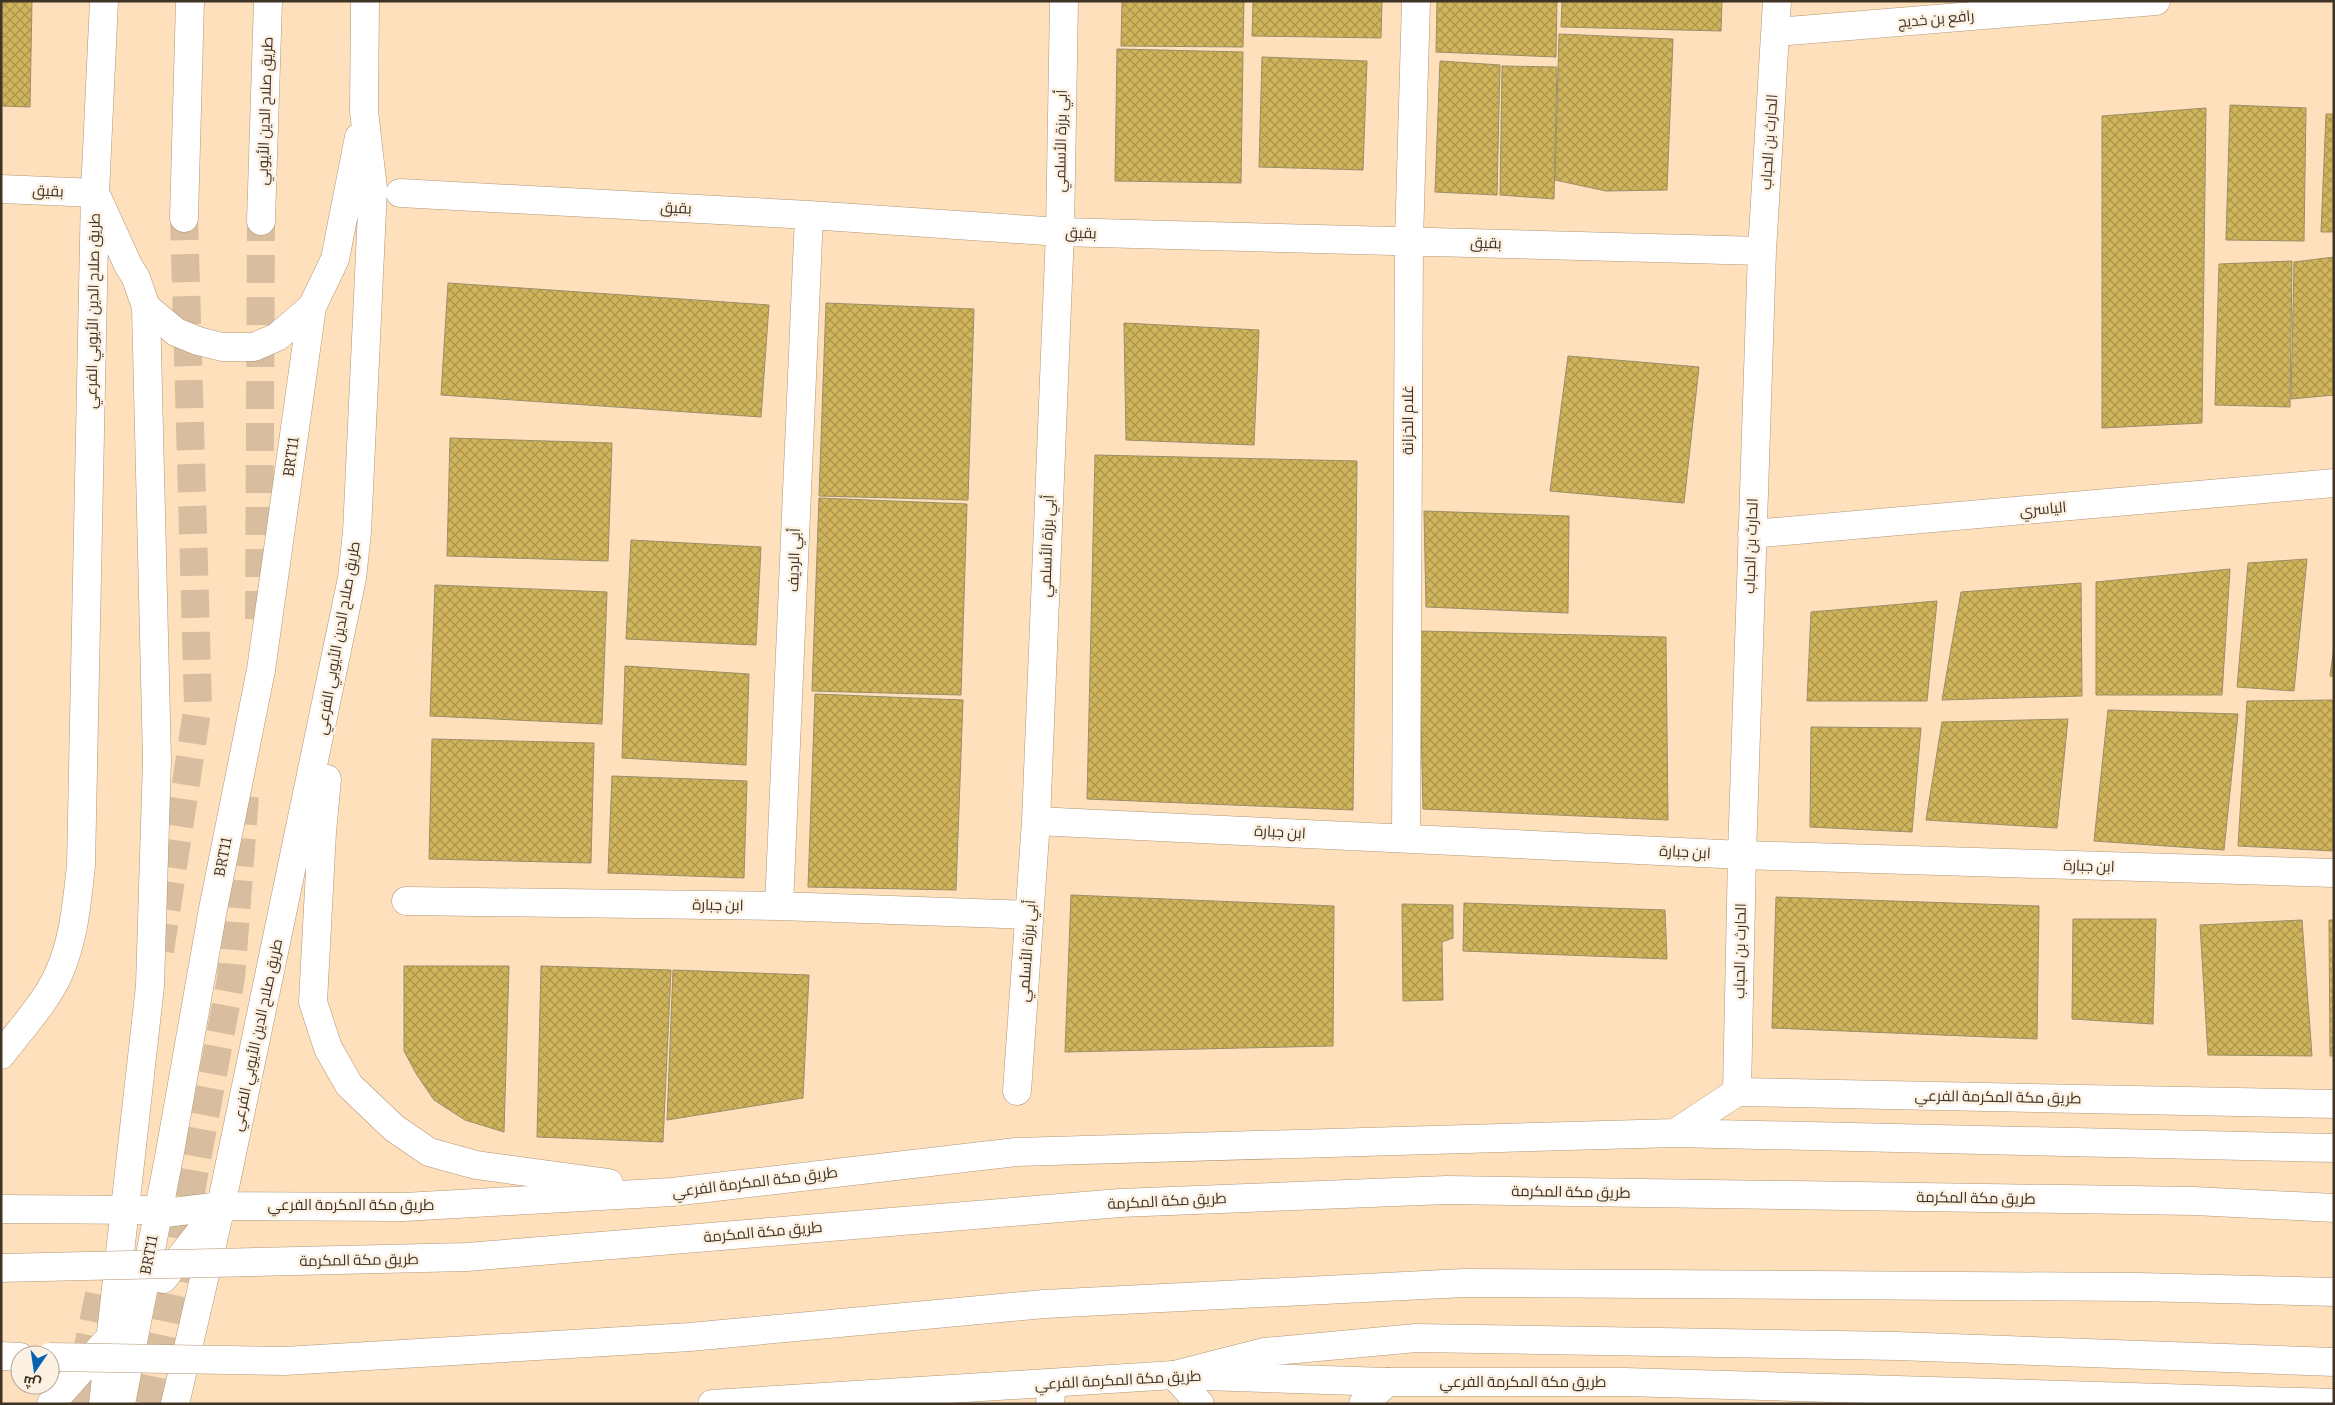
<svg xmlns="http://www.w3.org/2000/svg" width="2335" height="1405" viewBox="0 0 2335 1405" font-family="Bitter,Cairo,serif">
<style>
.building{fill:url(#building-cross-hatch);stroke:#9b8e67}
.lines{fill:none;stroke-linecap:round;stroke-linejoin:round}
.major-tunnel{stroke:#d8bd9f;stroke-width:28;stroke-dasharray:28 14;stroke-linecap:butt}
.minor-casing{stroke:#b19675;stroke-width:29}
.major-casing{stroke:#b19675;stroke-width:29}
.highway-casing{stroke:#b19675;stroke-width:29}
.minor{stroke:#fff;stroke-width:28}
.major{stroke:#fff;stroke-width:28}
.highway{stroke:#fff;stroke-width:28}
.highway-bridge-casing{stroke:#b19675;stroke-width:29;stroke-linecap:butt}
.highway-bridge{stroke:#fff;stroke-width:28}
.labels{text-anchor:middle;stroke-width:5;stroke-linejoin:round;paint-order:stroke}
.street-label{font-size:15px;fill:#3e3325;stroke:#fdf1e3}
</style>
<defs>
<pattern id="building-cross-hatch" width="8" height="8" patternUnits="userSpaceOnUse" patternTransform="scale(1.25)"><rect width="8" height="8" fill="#d1b55c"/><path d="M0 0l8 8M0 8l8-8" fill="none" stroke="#ab944c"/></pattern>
</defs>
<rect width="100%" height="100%" fill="#fee0bd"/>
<path class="building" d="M 1,1 L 32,1 L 30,107 L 1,106 Z
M 1122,1 L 1244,1 L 1243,47 L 1121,46 Z
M 1253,1 L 1382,1 L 1381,38 L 1252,36 Z
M 1437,1 L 1557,1 L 1556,57 L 1436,52 Z
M 1562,1 L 1722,1 L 1721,31 L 1561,27 Z
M 1559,34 L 1673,39 L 1667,190 L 1606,191 L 1555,180 Z
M 1117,49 L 1243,52 L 1241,183 L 1115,181 Z
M 1262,57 L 1367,61 L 1363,170 L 1259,167 Z
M 1440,61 L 1500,65 L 1497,195 L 1435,192 Z
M 1502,66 L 1557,67 L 1554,199 L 1500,195 Z
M 2230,105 L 2306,108 L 2304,241 L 2226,240 Z
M 2206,108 L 2202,423 L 2102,428 L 2102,116 Z
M 2326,114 L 2334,114 L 2334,232 L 2321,232 Z
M 2334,257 L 2334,395 L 2291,399 L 2294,262 Z
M 2292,261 L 2290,407 L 2215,405 L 2219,264 Z
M 448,283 L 769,305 L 761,417 L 441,395 Z
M 826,303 L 974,309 L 968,500 L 819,496 Z
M 1124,323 L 1259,330 L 1254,445 L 1126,440 Z
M 1568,356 L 1699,367 L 1684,503 L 1550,491 Z
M 450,438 L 612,443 L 608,561 L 447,556 Z
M 1095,455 L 1357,461 L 1353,810 L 1087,799 Z
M 819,498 L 967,504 L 961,695 L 812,691 Z
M 1424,511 L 1569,516 L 1568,613 L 1426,607 Z
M 631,540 L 761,547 L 756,645 L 626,639 Z
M 2307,559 L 2294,691 L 2237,687 L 2248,563 Z
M 2230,569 L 2222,695 L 2096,695 L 2096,582 Z
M 2081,583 L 2082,696 L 1942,700 L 1961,592 Z
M 435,585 L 607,592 L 602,724 L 430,716 Z
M 1937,601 L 1927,701 L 1807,701 L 1811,612 Z
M 1419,631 L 1666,637 L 1668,820 L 1423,809 Z
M 2334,647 L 2334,676 L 2330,676 Z
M 625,666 L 749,674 L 746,765 L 622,758 Z
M 815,694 L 963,700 L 956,890 L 808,887 Z
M 2334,700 L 2334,851 L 2238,846 L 2247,701 Z
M 2108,710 L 2238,714 L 2224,850 L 2094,841 Z
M 2068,719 L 2057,828 L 1926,820 L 1942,722 Z
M 1811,727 L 1921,728 L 1912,832 L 1810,827 Z
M 432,739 L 594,743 L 591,863 L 429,859 Z
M 612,776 L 747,781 L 744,878 L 608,873 Z
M 1071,895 L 1334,906 L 1333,1046 L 1065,1052 Z
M 1776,897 L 2039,906 L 2037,1039 L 1772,1028 Z
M 1464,903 L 1665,910 L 1667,959 L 1463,951 Z
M 1402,904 L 1453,905 L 1453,938 L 1442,942 L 1443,1000 L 1403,1001 Z
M 2073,919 L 2156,919 L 2153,1024 L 2072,1019 Z
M 2302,920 L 2312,1056 L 2208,1055 L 2200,925 Z
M 2329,920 L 2334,920 L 2334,1056 L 2330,1056 Z
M 404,966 L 509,966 L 504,1132 L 465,1120 L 434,1100 L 417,1075 L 404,1051 Z
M 541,966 L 671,970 L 663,1142 L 537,1137 Z
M 673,970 L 809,975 L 803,1098 L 667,1120 Z"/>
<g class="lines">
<path class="major-tunnel" d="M 259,619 L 261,221
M 160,951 L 198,705 L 184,218
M 76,1404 L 110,1242
M 149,1404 L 172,1293 L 231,978 L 245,796"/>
<defs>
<path id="minor" d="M 1776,32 L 2156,1
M 1,189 L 95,193
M 400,193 L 809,215 L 1060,232 L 1762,251
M 1752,534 L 2334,483
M 1036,821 L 1742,855 L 2334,873
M 1406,838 L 1409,241 L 1416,1
M 406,901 L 779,906 L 1029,915
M 779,906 L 809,215
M 1017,1091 L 1036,821 L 1060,232 L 1064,1
M 1737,1092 L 1742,855 L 1762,251 L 1777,1
M 1174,1375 L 1200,1404
M 1050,1404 L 1052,1383
M 1363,1404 L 1388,1382"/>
<path id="major" d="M 98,199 L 128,265 L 136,278 L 146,307 L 176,332 L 198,341 L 222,347 L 254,347 L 277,337 L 312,307 L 335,259 L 359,137
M 184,218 L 190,1
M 261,221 L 268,1
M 327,779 L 322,832 L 313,1002 L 328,1048 L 349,1085 L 394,1128 L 429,1152 L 476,1165 L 609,1183
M 1,1055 C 20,1030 47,1001 59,973 C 74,939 77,902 81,865 L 95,193 L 104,1
M 1675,1133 L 1737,1092 L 2334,1104
M 1,1209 L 151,1210 L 157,1214 L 221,1206 L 404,1207 L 672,1192 L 1016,1152 L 1675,1133 L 2334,1148
M 163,1279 L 217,1211
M 51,1404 L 104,1344
M 103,1404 L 150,986 L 157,760 L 146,307
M 121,1404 L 170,1152 L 213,909 L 261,670 L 312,307
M 175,1404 L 221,1206 L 352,578 L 357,532 L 373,189 L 364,111 L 365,1
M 712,1404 L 1174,1375 L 1388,1382 L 1625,1382 L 2334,1403"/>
<path id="highway" d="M 1,1356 L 20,1357
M 1174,1375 L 1264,1352 L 1416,1338 L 1896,1346 L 2334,1362"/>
</defs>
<use href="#minor" class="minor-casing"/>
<use href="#major" class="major-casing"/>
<use href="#highway" class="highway-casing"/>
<use href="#minor" class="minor"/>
<use href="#major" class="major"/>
<use href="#highway" class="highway"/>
<defs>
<path id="highway-bridge" d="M 1,1268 L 467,1257 L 1120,1203 L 1447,1190 L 2194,1201 L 2334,1208
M 50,1357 L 284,1361 L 690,1337 L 1044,1304 L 1464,1283 L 2139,1287 L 2334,1292"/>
</defs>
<use href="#highway-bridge" class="highway-bridge-casing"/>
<use href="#highway-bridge" class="highway-bridge"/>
</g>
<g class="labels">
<g class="street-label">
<text transform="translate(1936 19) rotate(-5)" y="5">رافع بن خديج</text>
<text transform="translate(265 111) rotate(-88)" y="5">طريق صلاح الدين الأيوبي</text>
<text transform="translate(1061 141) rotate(-89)" y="5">أبي برزة الأسلمي</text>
<text transform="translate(1769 142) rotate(-86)" y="5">الحارث بن الحباب</text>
<text transform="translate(48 191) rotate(3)" y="5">بقيق</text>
<text transform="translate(676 208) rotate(3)" y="5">بقيق</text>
<text transform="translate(1081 233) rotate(2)" y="5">بقيق</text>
<text transform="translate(1486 243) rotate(2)" y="5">بقيق</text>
<text transform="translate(93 311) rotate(-89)" y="5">طريق صلاح الدين الأيوبي الفرعي</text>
<text transform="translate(1408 420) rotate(-90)" y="5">غلام الخزانة</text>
<text transform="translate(291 457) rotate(-82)" y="5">BRT11</text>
<text transform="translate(2043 509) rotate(-5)" y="5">الياسري</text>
<text transform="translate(1047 546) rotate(-88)" y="5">أبي برزة الأسلمي</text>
<text transform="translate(1751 546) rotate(-88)" y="5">الحارث بن الحباب</text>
<text transform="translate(794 560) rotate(-88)" y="5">أبي الرديف</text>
<text transform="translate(338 638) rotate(-80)" y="5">طريق صلاح الدين الأيوبي الفرعي</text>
<text transform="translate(1280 832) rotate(3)" y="5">ابن جبارة</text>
<text transform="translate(1685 852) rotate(3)" y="5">ابن جبارة</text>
<text transform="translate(223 857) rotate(-79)" y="5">BRT11</text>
<text transform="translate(2089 866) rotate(2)" y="5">ابن جبارة</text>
<text transform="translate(718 905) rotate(1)" y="5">ابن جبارة</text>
<text transform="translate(1027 951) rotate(-86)" y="5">أبي برزة الأسلمي</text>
<text transform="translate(1740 951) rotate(-89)" y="5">الحارث بن الحباب</text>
<text transform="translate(257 1035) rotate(-78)" y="5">طريق صلاح الدين الأيوبي الفرعي</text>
<text transform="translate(1998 1097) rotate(1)" y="5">طريق مكة المكرمة الفرعي</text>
<text transform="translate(755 1182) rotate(-7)" y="5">طريق مكة المكرمة الفرعي</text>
<text transform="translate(1571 1192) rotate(1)" y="5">طريق مكة المكرمة</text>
<text transform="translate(1976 1198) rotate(1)" y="5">طريق مكة المكرمة</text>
<text transform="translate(1167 1201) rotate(-3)" y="5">طريق مكة المكرمة</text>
<text x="351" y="1210">طريق مكة المكرمة الفرعي</text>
<text transform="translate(763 1232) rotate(-5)" y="5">طريق مكة المكرمة</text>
<text transform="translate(149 1255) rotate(-79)" y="5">BRT11</text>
<text transform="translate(359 1260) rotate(-1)" y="5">طريق مكة المكرمة</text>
<text transform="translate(1118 1380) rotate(-3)" y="5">طريق مكة المكرمة الفرعي</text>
<text x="1523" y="1387">طريق مكة المكرمة الفرعي</text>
</g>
</g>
<rect width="2335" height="1405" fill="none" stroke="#3e3325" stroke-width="5"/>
<g transform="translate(35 1370) rotate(193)"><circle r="24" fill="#fdf1e3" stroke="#b1a597"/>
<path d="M0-4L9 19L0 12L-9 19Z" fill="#0a63b1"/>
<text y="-8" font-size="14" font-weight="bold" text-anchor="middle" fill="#3e3325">ش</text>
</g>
</svg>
